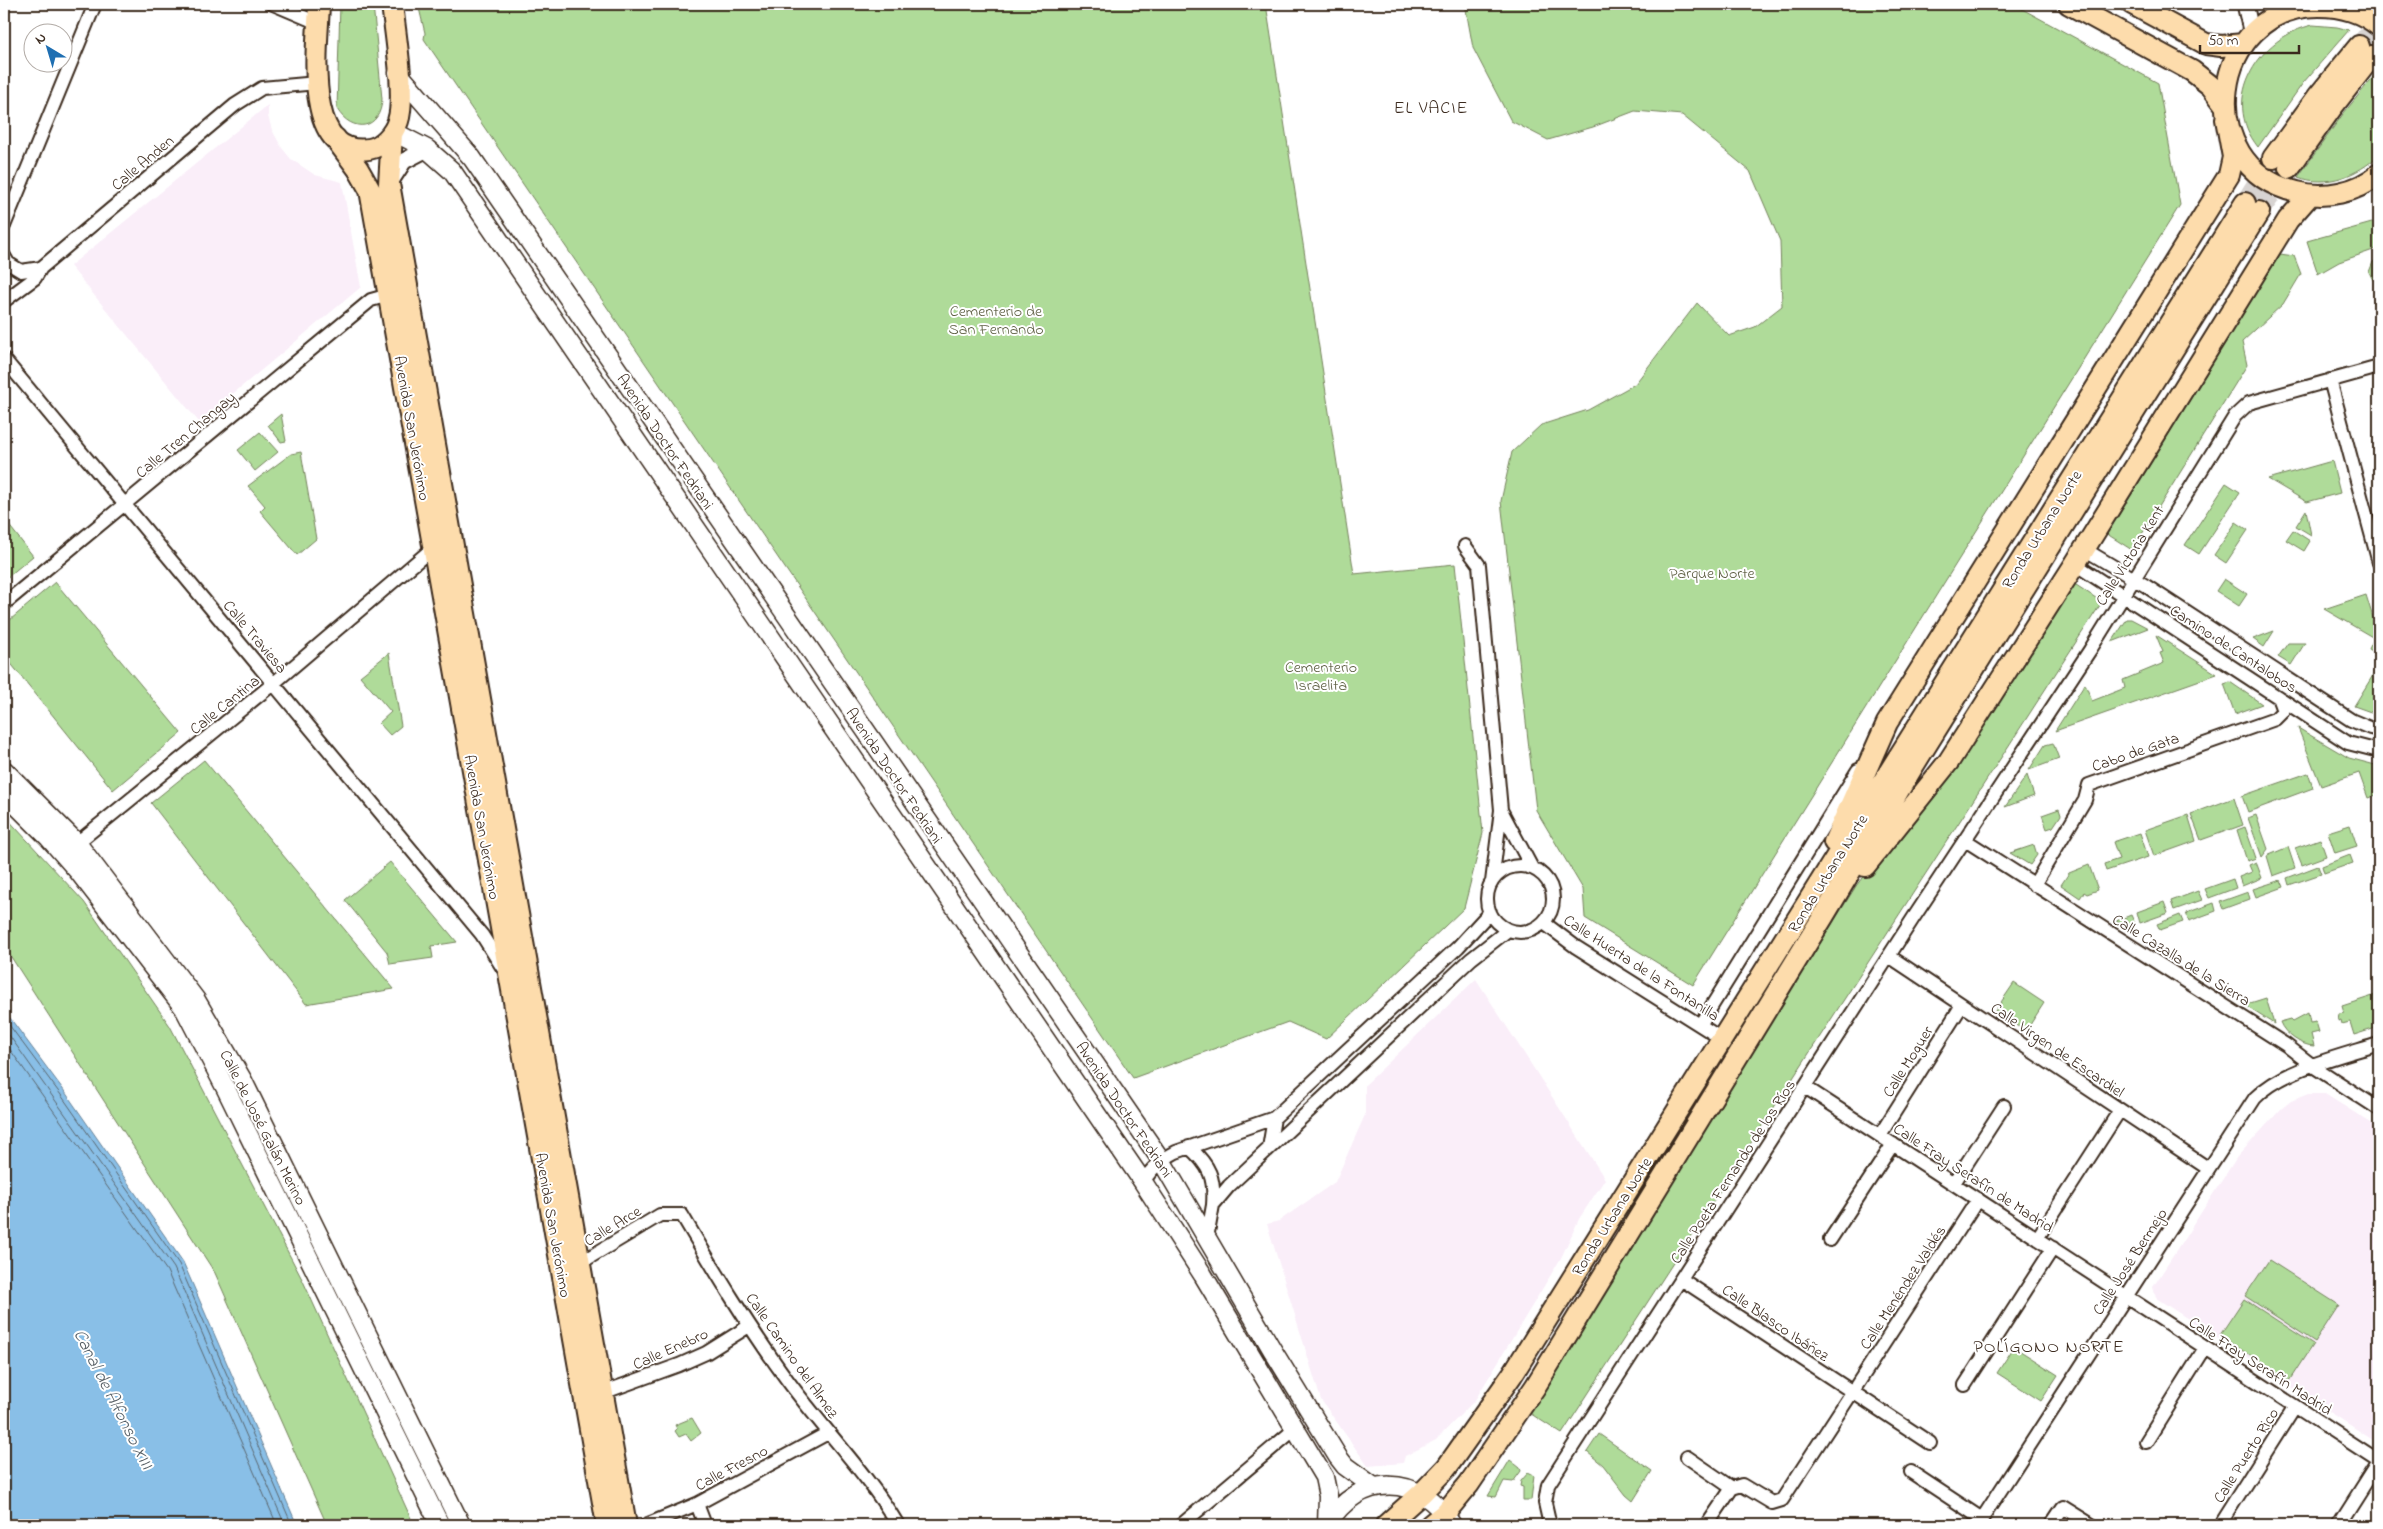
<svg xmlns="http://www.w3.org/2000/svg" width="2383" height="1529" viewBox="0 0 2383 1529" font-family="'Indie Flower',sans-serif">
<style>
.built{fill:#faeef9}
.green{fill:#afdb99;stroke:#75825c}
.water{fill:#89bfe7;stroke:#6a8397}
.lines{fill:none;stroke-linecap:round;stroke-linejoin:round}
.shore{stroke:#5a666e;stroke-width:1}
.primary-tunnel{stroke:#d8d4d2;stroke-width:20;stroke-dasharray:20 10;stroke-linecap:butt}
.minor-casing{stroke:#3b2a1e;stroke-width:16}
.tertiary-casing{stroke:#3b2a1e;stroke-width:19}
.secondary-casing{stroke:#3b2a1e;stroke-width:21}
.primary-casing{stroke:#3b2a1e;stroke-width:24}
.minor{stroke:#fff;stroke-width:12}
.tertiary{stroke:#fff;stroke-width:15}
.secondary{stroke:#fff;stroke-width:18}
.primary{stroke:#fddcac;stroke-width:20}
.labels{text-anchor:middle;stroke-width:4;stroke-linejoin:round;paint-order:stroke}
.street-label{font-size:16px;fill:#3b2a1e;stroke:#fff}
.park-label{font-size:16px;fill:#5e5f43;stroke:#fff}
.neighbourhood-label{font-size:18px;letter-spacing:1px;fill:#3b2a1e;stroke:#fff}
.water-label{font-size:18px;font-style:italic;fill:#565e64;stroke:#fff}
</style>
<rect width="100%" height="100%" fill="#fff"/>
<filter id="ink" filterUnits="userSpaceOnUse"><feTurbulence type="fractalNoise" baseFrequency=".02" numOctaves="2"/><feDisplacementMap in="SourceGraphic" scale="10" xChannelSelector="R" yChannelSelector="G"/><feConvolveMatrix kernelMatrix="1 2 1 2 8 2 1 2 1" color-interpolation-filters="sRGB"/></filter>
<g filter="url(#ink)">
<path class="built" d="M 268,105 L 268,116 L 272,130 L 282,148 L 291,159 L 315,175 L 342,182 L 361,287 L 199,422 L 70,266 Z
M 1476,979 L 1605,1179 L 1579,1219 L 1561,1258 L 1475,1400 L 1436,1440 L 1405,1456 L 1403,1463 L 1368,1466 L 1321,1400 L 1267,1224 L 1279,1221 L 1335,1182 L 1365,1115 L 1365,1085 Z
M 2308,1094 L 2325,1094 L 2379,1128 L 2379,1444 L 2156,1298 L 2153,1287 L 2237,1157 L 2281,1109 L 2291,1101 Z"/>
<path class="green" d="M 340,4 L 373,4 L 382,99 C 381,130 352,134 337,109 Z
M 418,4 L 1266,4 L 1354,574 L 1455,564 L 1483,833 L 1464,908 L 1326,1039 L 1288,1022 L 1133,1078 L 424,39 L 425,33 Z
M 1465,4 L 2013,4 L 2158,83 L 2180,205 L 1693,985 L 1585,918 L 1583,889 L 1536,810 L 1501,501 L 1512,452 L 1541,425 L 1588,410 L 1635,384 L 1697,303 L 1729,336 L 1755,327 L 1782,306 L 1780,241 L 1750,171 L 1682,115 L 1635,111 L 1593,127 L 1548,140 L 1511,121 L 1473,48 Z
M 2313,25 L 2337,27 L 2349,30 L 2303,83 L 2258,147 C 2219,98 2260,36 2313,25 Z
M 2379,70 L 2379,155 C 2358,175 2327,188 2298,177 L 2343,114 Z
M 2379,221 L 2379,248 L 2339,262 L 2318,274 L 2307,241 Z
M 2280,254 L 2294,256 L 2301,274 L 2283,304 L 2242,342 L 2247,365 L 2132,550 L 2107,534 Z
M 2379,258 L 2379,283 L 2373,280 L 2369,272 L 2373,262 Z
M 281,414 L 286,441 L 281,442 L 268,425 Z
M 260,432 L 278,452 L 255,471 L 238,450 Z
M 301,452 L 316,539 L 297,555 L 260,511 L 265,506 L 248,486 L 291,454 Z
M 2332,461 L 2340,493 L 2307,502 L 2268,479 Z
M 2226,483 L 2240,492 L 2199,554 L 2185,545 Z
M 2306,510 L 2311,535 L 2296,526 Z
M 4,519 L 33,556 L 4,580 Z
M 2236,522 L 2248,530 L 2226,563 L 2214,555 Z
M 2293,530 L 2310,541 L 2304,551 L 2286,540 Z
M 2224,579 L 2247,594 L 2239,606 L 2216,591 Z
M 2070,581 L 2102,602 L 1562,1434 L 1528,1412 L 1856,886 L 1889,842 Z
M 55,582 L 181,733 L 113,790 L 4,655 L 4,625 Z
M 2366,595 L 2379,637 L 2379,669 L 2372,665 L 2379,655 L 2369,649 L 2374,638 L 2324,609 Z
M 2127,619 L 2131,619 L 2148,628 L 2112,642 Z
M 2274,631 L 2264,647 L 2253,639 Z
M 2156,635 L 2217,674 L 2055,731 L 2085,684 L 2092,701 L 2125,688 L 2123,680 L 2164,663 L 2160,653 L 2163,652 Z
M 2288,643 L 2305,643 L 2291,665 L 2278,657 Z
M 389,653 L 401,726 L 390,735 L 379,723 L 391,712 L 360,676 Z
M 2375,672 L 2379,674 L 2379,715 L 2354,706 Z
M 2230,682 L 2262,704 L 2235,714 L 2224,684 Z
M 2298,728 L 2349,758 L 2379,766 L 2379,794 L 2368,798 L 2359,773 L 2321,786 Z
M 2053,743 L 2059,759 L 2029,770 L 2045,745 Z
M 204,760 L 394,989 L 306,1004 L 151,803 Z
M 2308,773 L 2313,788 L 2248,812 L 2242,796 Z
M 2027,775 L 2034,796 L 2005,807 Z
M 2234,798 L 2243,825 L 2201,840 L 2191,814 Z
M 2059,809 L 2061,815 L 2053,827 L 2047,829 L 2042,815 Z
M 4,815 L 84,902 L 170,1026 L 303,1281 L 414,1525 L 327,1525 L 215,1273 L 4,946 Z
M 2188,815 L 2196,841 L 2154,856 L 2145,830 Z
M 2256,815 L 2268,849 L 2262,857 L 2248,818 Z
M 2350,825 L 2357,846 L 2335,853 L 2328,832 Z
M 2245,827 L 2256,858 L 2247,861 L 2237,830 Z
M 2140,833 L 2148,857 L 2106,871 L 2104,864 L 2119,859 L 2113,842 Z
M 2320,839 L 2326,856 L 2302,865 L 2295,848 Z
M 2034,845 L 2037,855 L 2030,865 L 2010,853 Z
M 2288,847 L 2295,868 L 2273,876 L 2267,856 Z
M 2350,855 L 2353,863 L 2324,873 L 2322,866 Z
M 390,862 L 457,942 L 431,946 L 433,958 L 390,964 L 387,952 L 345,900 Z
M 2256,862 L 2262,878 L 2242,886 L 2239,877 L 2252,872 L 2249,865 Z
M 2089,865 L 2098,890 L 2087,894 L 2084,892 L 2080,898 L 2061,885 L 2069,873 Z
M 2318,866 L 2321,874 L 2289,885 L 2287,878 Z
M 2233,879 L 2236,888 L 2209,898 L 2205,889 Z
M 2281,880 L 2284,887 L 2256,897 L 2253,889 Z
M 2198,891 L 2202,900 L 2174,910 L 2171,901 Z
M 2248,892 L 2250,899 L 2223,909 L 2220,902 Z
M 2164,902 L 2168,913 L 2140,923 L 2137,912 Z
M 2214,903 L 2216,911 L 2189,921 L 2186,913 Z
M 2131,915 L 2135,924 L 2126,928 L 2116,921 Z
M 2180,915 L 2183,922 L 2160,930 L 2157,924 Z
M 2014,983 L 2044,1003 L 2026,1031 L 1995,1011 Z
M 2379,994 L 2379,1027 L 2354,1035 L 2350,1022 L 2342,1024 L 2341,1020 L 2338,1021 L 2339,1014 L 2344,1013 L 2342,1006 Z
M 2266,998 L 2274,1024 L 2244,1005 Z
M 2308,1013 L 2310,1023 L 2316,1022 L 2319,1032 L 2311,1034 L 2314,1046 C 2302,1046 2284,1034 2280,1022 L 2291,1019 L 2293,1021 Z
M 2269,1260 L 2339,1305 L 2315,1342 L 2245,1296 Z
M 2244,1299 L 2313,1344 L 2289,1381 L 2220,1335 Z
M 2014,1347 L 2058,1375 L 2041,1401 L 1997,1373 Z
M 692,1418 L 701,1433 L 691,1441 L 686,1434 L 679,1437 L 675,1431 L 677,1429 L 675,1425 Z
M 1599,1434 L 1652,1471 L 1633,1501 L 1626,1495 L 1603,1465 L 1587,1452 Z
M 1510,1460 L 1520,1468 L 1521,1471 L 1513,1482 L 1504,1481 L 1496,1497 L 1488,1496 Z
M 1528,1473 L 1534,1476 L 1531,1500 L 1523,1500 L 1523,1487 L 1520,1486 L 1521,1481 Z"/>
<path class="water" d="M 4,1010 L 65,1092 L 183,1262 L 297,1525 L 5,1525 Z"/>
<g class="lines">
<path class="shore" d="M 4,1018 L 61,1095 L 179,1264 L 292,1525
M 4,1028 L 174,1268 L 285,1525
M 4,1041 L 167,1271 L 277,1525"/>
<path class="primary-tunnel" d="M 2359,46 L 2379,22
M 2245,203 L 2273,158
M 2259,212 L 2288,170"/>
<defs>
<path id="minor" d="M 273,4 L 318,23
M 4,226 L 95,4
M 4,256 L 8,263 L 21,271 L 41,268
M 4,301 L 35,278 L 41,268 L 235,105 L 262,88 L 317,83
M 4,359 L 482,935 L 504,970
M 2330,380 L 2379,563
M 1465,546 L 1479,565 L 1501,810 L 1492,882
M 2084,549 L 2146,586 L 2351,720 L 2370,728 L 2379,730
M 2075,564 L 2348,743 L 2379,751
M 4,604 L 371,300 L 389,295
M 1501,810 L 1532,868
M 1965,840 L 2286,1045 L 2313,1066 L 2379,1109
M 77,843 L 274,683 L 434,547
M1487 899a33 33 0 1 1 66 0a33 33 0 1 1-66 0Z
M 2034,885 L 2085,800 L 2089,785 L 2275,719 L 2283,711 L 2278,697
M 1544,923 L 1576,947 L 1722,1039
M 1889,956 L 2209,1169
M 1700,1025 L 1858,770
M 1805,1087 L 2379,1461
M 1880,1135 L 1962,1005
M 1189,1147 C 1210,1166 1215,1178 1213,1205
M 1269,1148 L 1274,1118
M 1143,1182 C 1152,1168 1161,1160 1176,1152 L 1274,1118 L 1458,947 L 1490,912
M 1954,1183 L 2004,1106
M 2038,1237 L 2120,1110
M 1207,1238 L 1213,1205 L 1229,1186 L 1471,959 L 1508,930
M 1830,1240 L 1893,1144
M 580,1263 L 660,1215 L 682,1215 C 715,1271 749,1328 788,1381 C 824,1430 867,1473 898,1525
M 1681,1279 L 1930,1443
M 1965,1385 L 2053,1248
M 602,1393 L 679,1365 L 706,1353 L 749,1326
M 2146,1442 L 2205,1348
M 1687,1457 L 1732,1488 L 1707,1525
M 1911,1472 L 1982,1519
M 1732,1488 L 1742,1485 L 1772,1503 L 1782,1500 L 1978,1199
M 697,1504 L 705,1525
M 2222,1521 L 2295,1406
M 646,1525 L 697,1504 L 828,1433
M 1181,1525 L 1296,1428
M 1550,1525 L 1545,1503 L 1548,1485 L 1914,917 L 2090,650 L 2235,416 L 2249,403 L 2379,367
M 1978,1525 L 2255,1098 C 2283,1069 2341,1056 2379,1044
M 2051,1525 L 2063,1507 L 2092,1525
M 2339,1525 L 2379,1462"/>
<path id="tertiary" d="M 2245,4 L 2252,35
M 389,184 L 404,161 L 427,149"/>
<path id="secondary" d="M 398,73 L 472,158 L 1161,1160 L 1273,1351 L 1338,1457 L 1345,1466 L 1374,1487
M 394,132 L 427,149 L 452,171 L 1143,1182 L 1203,1275 L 1324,1477 L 1328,1496 L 1327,1524
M 4,770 L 77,843 L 196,1000 L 242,1079 L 461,1525
M 4,793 L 49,838 L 78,871 L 184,1008 L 226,1089 L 440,1525
M 1327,1525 C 1358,1472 1421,1473 1452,1525"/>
<path id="primary" d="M 319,4 C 318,42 301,159 369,149 C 382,147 394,134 398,121 C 406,97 395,32 392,4
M 2069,4 L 2192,71 L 2211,86 L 2225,105
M 2132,4 L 2206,44 L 2221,46 L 2244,44
M 2379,26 C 2362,12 2342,6 2319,6 C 2209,6 2190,168 2297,192 C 2324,199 2357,193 2379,174
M 392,134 L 389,184 L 391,195 L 626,1525
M 335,138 L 358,169 L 370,190 L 607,1525
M 2273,158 L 2319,95 L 2359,46
M 2289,168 L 2333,106 L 2372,56
M 1834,842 L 1887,723 L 2229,175 L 2233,157 L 2226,119
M 1865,866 L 1949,761 L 2075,564 L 2288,220 L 2310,195
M 1386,1525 L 1422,1493 L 1447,1467 L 1512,1375 L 2245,203
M 1430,1525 L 1445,1513 L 1469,1484 L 1535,1387 L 1823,917 L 1912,768 L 2259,212"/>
</defs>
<use href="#minor" class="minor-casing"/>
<use href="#tertiary" class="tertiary-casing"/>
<use href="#secondary" class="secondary-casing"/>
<use href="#primary" class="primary-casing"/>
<use href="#minor" class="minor"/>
<use href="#tertiary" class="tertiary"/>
<use href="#secondary" class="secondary"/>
<use href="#primary" class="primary"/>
</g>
</g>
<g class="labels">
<g class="street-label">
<text transform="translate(142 162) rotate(-40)" y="6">Calle Anden</text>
<text transform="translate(413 428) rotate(80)" y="6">Avenida San Jerónimo</text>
<text transform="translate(185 434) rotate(-40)" y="6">Calle Tren Changay</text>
<text transform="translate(666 441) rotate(56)" y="6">Avenida Doctor Fedriani</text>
<text transform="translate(2041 529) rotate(-58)" y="6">Ronda Urbana Norte</text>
<text transform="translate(2129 555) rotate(-58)" y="6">Calle Victoria Kent</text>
<text transform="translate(256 636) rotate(50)" y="6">Calle Traviesa</text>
<text transform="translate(2234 648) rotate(33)" y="6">Camino de Cantalobos</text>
<text transform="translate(224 704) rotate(-39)" y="6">Calle Cantina</text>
<text transform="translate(2135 751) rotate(-19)" y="6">Cabo de Gata</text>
<text transform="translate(895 775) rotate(56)" y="6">Avenida Doctor Fedriani</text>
<text transform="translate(483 827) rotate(80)" y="6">Avenida San Jerónimo</text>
<text transform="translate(1827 873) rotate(-58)" y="6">Ronda Urbana Norte</text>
<text transform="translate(2182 959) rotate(32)" y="6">Calle Cazalla de la Sierra</text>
<text transform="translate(1642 967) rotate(33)" y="6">Calle Huerta de la Fontanilla</text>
<text transform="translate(2058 1049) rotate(34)" y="6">Calle Virgen de Escardiel</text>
<text transform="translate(1907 1061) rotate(-58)" y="6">Calle Moguer</text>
<text transform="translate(1125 1109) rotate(56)" y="6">Avenida Doctor Fedriani</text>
<text transform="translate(264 1127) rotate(63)" y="6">Calle de José Galán Merino</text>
<text transform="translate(1732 1171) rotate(-57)" y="6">Calle Poeta Fernando de los Ríos</text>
<text transform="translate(1974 1177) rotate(33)" y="6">Calle Fray Serafín de Madrid</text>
<text transform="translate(1611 1216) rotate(-58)" y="6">Ronda Urbana Norte</text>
<text transform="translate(554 1225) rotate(80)" y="6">Avenida San Jerónimo</text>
<text transform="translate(612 1225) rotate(-31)" y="6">Calle Arce</text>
<text transform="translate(2129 1261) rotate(-57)" y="6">Calle José Bermejo</text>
<text transform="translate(1902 1287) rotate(-57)" y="6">Calle Menéndez Valdés</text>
<text transform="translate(1776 1322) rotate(34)" y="6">Calle Blasco Ibáñez</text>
<text transform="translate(670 1348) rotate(-24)" y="6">Calle Enebro</text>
<text transform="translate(793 1355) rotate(55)" y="6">Calle Camino del Almez</text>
<text transform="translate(2261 1365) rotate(33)" y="6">Calle Fray Serafín Madrid</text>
<text transform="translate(2245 1455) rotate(-58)" y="6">Calle Puerto Rico</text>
<text transform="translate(731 1467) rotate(-28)" y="6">Calle Fresno</text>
</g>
<g class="park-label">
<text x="996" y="316">Cementerio de<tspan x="996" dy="18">San Fernando</tspan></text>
<text x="1712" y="578">Parque Norte</text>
<text x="1321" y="672">Cementerio<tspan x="1321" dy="18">Israelita</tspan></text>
</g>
<g class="neighbourhood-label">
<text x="1431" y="113">EL VACIE</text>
<text x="2049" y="1352">POLÍGONO NORTE</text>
</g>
<g class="water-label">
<text transform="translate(114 1399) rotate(63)" y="6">Canal de Alfonso XIII</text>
</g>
</g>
<rect width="2383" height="1529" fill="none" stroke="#fff" stroke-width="20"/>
<rect x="10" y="10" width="2363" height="1509" fill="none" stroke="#3b2a1e" stroke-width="2" filter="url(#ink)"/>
<g transform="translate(48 48) rotate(322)"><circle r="24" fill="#ffffff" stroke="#b1aaa5"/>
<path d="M0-4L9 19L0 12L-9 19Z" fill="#1f6fb2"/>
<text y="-8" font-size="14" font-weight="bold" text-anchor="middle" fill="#3b2a1e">N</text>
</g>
<path d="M2200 45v8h99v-8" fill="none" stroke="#3b2a1e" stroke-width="2.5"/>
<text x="2208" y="45" font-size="15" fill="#3b2a1e" stroke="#ffffff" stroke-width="4" paint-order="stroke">50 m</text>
</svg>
